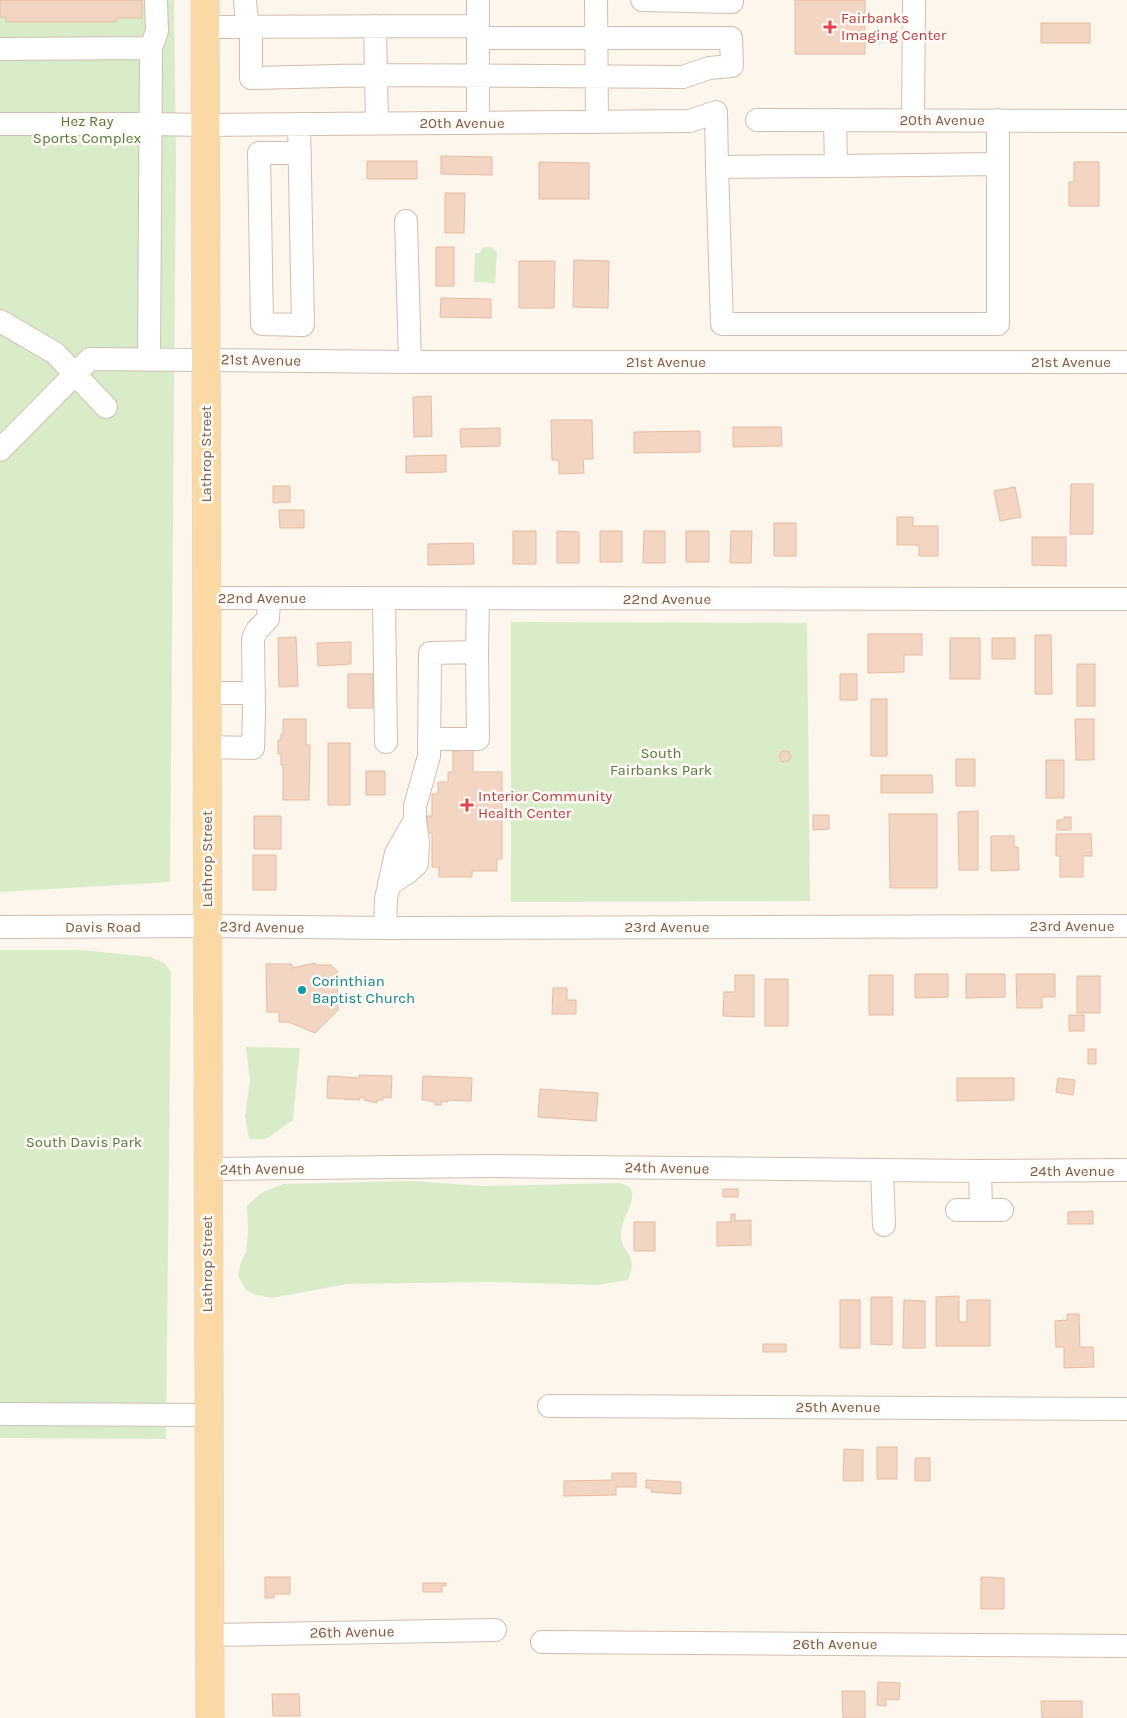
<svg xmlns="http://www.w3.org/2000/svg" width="1127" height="1718" viewBox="0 0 1127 1718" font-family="Karla,sans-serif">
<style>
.green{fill:#d8ecc9}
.building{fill:#f3d5c3;stroke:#e6bba3}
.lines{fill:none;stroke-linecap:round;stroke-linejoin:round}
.minor-casing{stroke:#d1beb0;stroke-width:24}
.major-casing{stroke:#dad1cd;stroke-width:29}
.minor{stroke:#fff;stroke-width:22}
.major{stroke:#fbd9a5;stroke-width:28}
.health-dot{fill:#e0444e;stroke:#fffaf3;stroke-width:2}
.culture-dot{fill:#0f9aa8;stroke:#fffaf3;stroke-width:2}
.labels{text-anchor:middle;stroke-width:5;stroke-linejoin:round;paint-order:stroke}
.health-label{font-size:15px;fill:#be3a42;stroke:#fffaf3;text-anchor:start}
.street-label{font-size:15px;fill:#7a5c4d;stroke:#fffaf3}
.park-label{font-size:15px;fill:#537a41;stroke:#fffaf3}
.culture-label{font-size:15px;fill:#0d838f;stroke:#fffaf3;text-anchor:start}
</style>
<rect width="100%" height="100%" fill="#fdf6ec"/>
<path class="green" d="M 0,0 L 174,0 L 176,162 L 170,882 L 0,892 Z
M 489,247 L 493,248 L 497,252 L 495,283 L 474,282 L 475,253 L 480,253 L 482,248 Z
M 511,622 L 807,623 L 810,901 L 511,902 Z
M 0,950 L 82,950 L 150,957 L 165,963 L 171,972 L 166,1439 L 0,1438 Z
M 246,1047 L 300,1048 L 293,1120 L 266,1139 L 249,1139 L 245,1116 L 250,1081 Z
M 412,1181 L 483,1186 L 620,1183 C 625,1185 631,1186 632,1192 C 635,1203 620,1221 621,1236 C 623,1256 639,1253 628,1280 L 598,1285 L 487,1282 L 347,1284 L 272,1298 L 256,1295 L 246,1290 L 238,1276 L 240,1265 L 246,1252 L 248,1233 L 247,1206 L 261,1193 L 283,1184 Z"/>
<path class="building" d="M 0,0 L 142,0 L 142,18 L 116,18 L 116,22 L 6,22 L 6,17 L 0,17 Z
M 795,0 L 865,0 L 865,54 L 795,54 Z
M 1041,23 L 1090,23 L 1090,43 L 1041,43 Z
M 441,156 L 492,157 L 492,175 L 441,174 Z
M 367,161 L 417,161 L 417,179 L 367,179 Z
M 539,162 L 589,163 L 589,199 L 539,199 Z
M 1074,162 L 1099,162 L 1099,206 L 1069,206 L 1069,182 L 1074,182 Z
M 445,193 L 465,193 L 464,233 L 445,233 Z
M 436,247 L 454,247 L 454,286 L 436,286 Z
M 574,260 L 609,261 L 608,308 L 573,307 Z
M 519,261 L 555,261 L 554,308 L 519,308 Z
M 441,298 L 491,299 L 491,318 L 440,317 Z
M 431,396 L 432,436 L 414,437 L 413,397 Z
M 551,420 L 592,420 L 593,459 L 583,459 L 584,473 L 559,474 L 559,460 L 552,460 Z
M 733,427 L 781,427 L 782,446 L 733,447 Z
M 500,428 L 500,446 L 461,447 L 460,429 Z
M 700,431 L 700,452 L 634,453 L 634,432 Z
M 446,455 L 446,472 L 406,473 L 406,456 Z
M 1071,484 L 1093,484 L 1093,534 L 1070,534 Z
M 273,486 L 290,486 L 290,502 L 273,503 Z
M 1015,487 L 1021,517 L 1000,521 L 994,491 Z
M 279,510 L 304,510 L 304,528 L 280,528 Z
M 897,517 L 913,517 L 913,526 L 938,526 L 938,556 L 919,556 L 919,545 L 897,545 Z
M 774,523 L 796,523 L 796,556 L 774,556 Z
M 513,531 L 536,531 L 536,564 L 513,564 Z
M 557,531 L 579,532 L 579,563 L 557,563 Z
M 600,531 L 622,531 L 622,562 L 600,562 Z
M 644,531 L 665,531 L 665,563 L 643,563 Z
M 686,531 L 709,531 L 709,562 L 686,562 Z
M 731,531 L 752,531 L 751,563 L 730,563 Z
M 1032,537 L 1066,537 L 1066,566 L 1032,565 Z
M 473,543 L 474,564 L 428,565 L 428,544 Z
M 868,634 L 922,634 L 922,655 L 904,655 L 904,672 L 868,673 Z
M 1035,635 L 1051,635 L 1052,694 L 1035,694 Z
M 296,637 L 298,686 L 279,687 L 278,638 Z
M 950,638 L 980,638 L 980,679 L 950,679 Z
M 992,638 L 1015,638 L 1015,659 L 992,659 Z
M 351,642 L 351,664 L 318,666 L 317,643 Z
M 1077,664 L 1095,664 L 1095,706 L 1077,706 Z
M 348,674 L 373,674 L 373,708 L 348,708 Z
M 840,674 L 857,674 L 857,700 L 840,700 Z
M 871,699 L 887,699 L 887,756 L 871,756 Z
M 283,719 L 306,719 L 306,745 L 310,745 L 309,800 L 283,800 L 283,765 L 281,765 L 281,754 L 278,754 L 278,740 L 281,740 L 281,734 L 283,734 Z
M 1075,719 L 1094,719 L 1094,760 L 1076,760 Z
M 328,743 L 350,743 L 350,805 L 328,805 Z
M 460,746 L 473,746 L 473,772 L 502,772 L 502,859 L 497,859 L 497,871 L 472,871 L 472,877 L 439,877 L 439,867 L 432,867 L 432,833 L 427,833 L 427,816 L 432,816 L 432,794 L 438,794 L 438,782 L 448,782 L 448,772 L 453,772 L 453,751 L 460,751 Z
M 782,751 L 788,751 L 791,757 L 788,761 L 782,762 L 779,757 Z
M 956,759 L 975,759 L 975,786 L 956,786 Z
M 1046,760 L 1064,760 L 1064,798 L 1046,798 Z
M 366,771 L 385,771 L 385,795 L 366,795 Z
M 881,775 L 932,775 L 933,793 L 881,793 Z
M 978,811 L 978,870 L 959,870 L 958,812 Z
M 889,814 L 937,814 L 937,888 L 890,888 Z
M 813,815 L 829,815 L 829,829 L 813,830 Z
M 254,816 L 281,816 L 281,849 L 254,849 Z
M 1064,817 L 1071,817 L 1071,830 L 1057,830 L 1057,820 L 1064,820 Z
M 1056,834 L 1091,834 L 1092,856 L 1083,856 L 1083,877 L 1060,877 L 1060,856 L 1056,856 Z
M 991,836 L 1014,836 L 1014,847 L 1018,847 L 1019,870 L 991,871 Z
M 253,855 L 276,855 L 276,890 L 253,890 Z
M 315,963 L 316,965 L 331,965 L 337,971 L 338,1010 L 315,1033 L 289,1022 L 279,1022 L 279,1012 L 267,1012 L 266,964 L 292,964 L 292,968 Z
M 915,974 L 948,974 L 948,997 L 915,998 Z
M 966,974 L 1005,974 L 1005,997 L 966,998 Z
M 1016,974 L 1055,974 L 1055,997 L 1042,997 L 1042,1008 L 1017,1008 Z
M 735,975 L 754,975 L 754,1017 L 723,1016 L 724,992 L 735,992 Z
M 869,975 L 893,975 L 893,1015 L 869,1015 Z
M 1077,976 L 1100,976 L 1100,1013 L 1077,1013 Z
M 765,979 L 788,979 L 788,1026 L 765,1026 Z
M 553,988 L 567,988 L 567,1000 L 576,1000 L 576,1014 L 552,1014 Z
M 1069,1015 L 1084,1015 L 1084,1031 L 1069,1031 Z
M 1088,1049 L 1096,1049 L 1096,1064 L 1088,1064 Z
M 359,1075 L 392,1076 L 391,1098 L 383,1097 L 383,1100 L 377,1100 L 377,1103 L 364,1100 L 365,1098 L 360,1097 L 360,1100 L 327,1098 L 328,1076 L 359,1078 Z
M 423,1076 L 472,1078 L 471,1101 L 448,1100 L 448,1102 L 441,1101 L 441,1105 L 435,1105 L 435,1102 L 429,1101 L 429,1100 L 422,1100 Z
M 957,1078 L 1014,1078 L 1014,1100 L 957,1101 Z
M 1058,1078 L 1075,1080 L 1073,1095 L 1056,1092 Z
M 540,1089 L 598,1093 L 596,1121 L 538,1117 Z
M 723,1189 L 738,1189 L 738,1197 L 723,1197 Z
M 1093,1211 L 1093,1224 L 1068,1224 L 1068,1212 Z
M 731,1214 L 735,1214 L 735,1221 L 751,1220 L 751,1245 L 717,1246 L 717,1222 L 731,1222 Z
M 634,1222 L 655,1222 L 655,1251 L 634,1251 Z
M 959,1296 L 959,1322 L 967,1322 L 967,1300 L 990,1300 L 990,1346 L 936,1346 L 936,1297 Z
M 871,1297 L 892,1297 L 892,1345 L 871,1344 Z
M 840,1300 L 860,1300 L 860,1348 L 840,1348 Z
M 904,1300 L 925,1301 L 925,1348 L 903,1348 Z
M 1067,1314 L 1079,1314 L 1080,1347 L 1093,1347 L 1094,1367 L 1064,1368 L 1064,1347 L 1056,1347 L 1055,1321 L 1067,1320 Z
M 763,1344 L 786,1344 L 786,1352 L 763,1352 Z
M 877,1447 L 897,1447 L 897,1479 L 877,1479 Z
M 844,1449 L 863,1450 L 863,1481 L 843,1481 Z
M 915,1458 L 930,1458 L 930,1481 L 915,1481 Z
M 612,1473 L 636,1473 L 636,1487 L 616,1487 L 616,1495 L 564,1496 L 564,1481 L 612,1480 Z
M 646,1480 L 681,1482 L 681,1494 L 651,1492 L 652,1488 L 646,1488 Z
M 265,1577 L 290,1577 L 290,1594 L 274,1594 L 274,1598 L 265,1598 Z
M 981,1577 L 1004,1578 L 1004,1609 L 981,1609 Z
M 423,1583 L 446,1583 L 446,1586 L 442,1586 L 442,1592 L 423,1592 Z
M 878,1682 L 900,1683 L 899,1700 L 886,1699 L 886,1706 L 877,1705 Z
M 842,1691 L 865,1691 L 865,1718 L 843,1718 Z
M 272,1694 L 299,1694 L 300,1716 L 273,1716 Z
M 1041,1701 L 1082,1701 L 1082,1718 L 1042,1718 Z"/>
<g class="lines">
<defs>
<path id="minor" d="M 245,0 L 246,14 L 251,28 L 251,78 L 376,75 L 683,77 L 709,68 L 732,66 L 731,38 L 478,38
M 596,0 L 597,122
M 642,0 L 732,2 L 732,0
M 375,26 L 377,123
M 478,26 L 478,123
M 205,27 L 478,26 L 478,0
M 0,49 L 151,48
M 757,120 L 1127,121
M 835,120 L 836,166 L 717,167 L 722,324 L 998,324 L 998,120
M 913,120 L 914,0
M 0,124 L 151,124 L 206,125 L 690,121 L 716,112 L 717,167
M 299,124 L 303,325 L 262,324 L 259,153 L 300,153
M 836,166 L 998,164
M 406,221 L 410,362
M 0,321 L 55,353 L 106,407
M 149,360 L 151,48 L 157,31 L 156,0
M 0,450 L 90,359 L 410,362 L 1127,362
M 207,598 L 1127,599
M 384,599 L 386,742
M 207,693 L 254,693
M 430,739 L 478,739 L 477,652
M 207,747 L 253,748 L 254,713 L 253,639 L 257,630 L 268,619 L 269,598
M 389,884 L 407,873 L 417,864 L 418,843 L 415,820
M 0,927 L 207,926 L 385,928 L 1127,926
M 385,928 L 386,899 L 396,853 L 415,820 L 415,806 L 429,756 L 430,653 L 477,652 L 478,599
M 207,1169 L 494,1166 L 980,1171 L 1127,1170
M 882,1170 L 884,1225
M 980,1171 L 981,1210 L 1002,1210
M 957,1210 L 981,1210
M 549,1406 L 1127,1409
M 0,1414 L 208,1415
M 209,1635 L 495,1630
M 542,1642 L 1127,1646"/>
<path id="major" d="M 205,0 L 210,1718"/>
</defs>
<use href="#minor" class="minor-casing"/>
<use href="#major" class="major-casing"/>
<use href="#minor" class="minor"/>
<use href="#major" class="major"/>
</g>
<g class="health-dot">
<path d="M827.5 19.5h5v5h5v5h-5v5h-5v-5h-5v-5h5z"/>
<path d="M464.5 797.5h5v5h5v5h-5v5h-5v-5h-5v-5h5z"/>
</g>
<circle class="culture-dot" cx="302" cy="990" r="5"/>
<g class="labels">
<g class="health-label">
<text x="841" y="23">Fairbanks<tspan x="841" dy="17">Imaging Center</tspan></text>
<text x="478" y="801">Interior Community<tspan x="478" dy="17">Health Center</tspan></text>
</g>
<g class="street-label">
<text x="942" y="125">20th Avenue</text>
<text x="462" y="128">20th Avenue</text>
<text transform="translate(261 360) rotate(1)" y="5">21st Avenue</text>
<text x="666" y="367">21st Avenue</text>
<text x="1071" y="367">21st Avenue</text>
<text transform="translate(206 454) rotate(-90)" y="5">Lathrop Street</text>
<text x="262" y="603">22nd Avenue</text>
<text x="667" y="604">22nd Avenue</text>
<text transform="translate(207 859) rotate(-90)" y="5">Lathrop Street</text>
<text x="1072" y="931">23rd Avenue</text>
<text x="103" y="932">Davis Road</text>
<text transform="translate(262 927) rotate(1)" y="5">23rd Avenue</text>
<text x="667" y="932">23rd Avenue</text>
<text transform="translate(667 1168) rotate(1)" y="5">24th Avenue</text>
<text transform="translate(262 1169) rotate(-1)" y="5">24th Avenue</text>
<text x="1072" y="1176">24th Avenue</text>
<text transform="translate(207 1264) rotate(-90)" y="5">Lathrop Street</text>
<text x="838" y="1412">25th Avenue</text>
<text transform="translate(352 1632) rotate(-1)" y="5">26th Avenue</text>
<text x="835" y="1649">26th Avenue</text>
</g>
<g class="park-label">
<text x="87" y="126">Hez Ray<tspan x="87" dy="17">Sports Complex</tspan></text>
<text x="661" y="758">South<tspan x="661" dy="17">Fairbanks Park</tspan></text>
<text x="84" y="1147">South Davis Park</text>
</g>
<g class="culture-label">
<text x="312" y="986">Corinthian<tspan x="312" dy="17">Baptist Church</tspan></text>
</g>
</g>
</svg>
